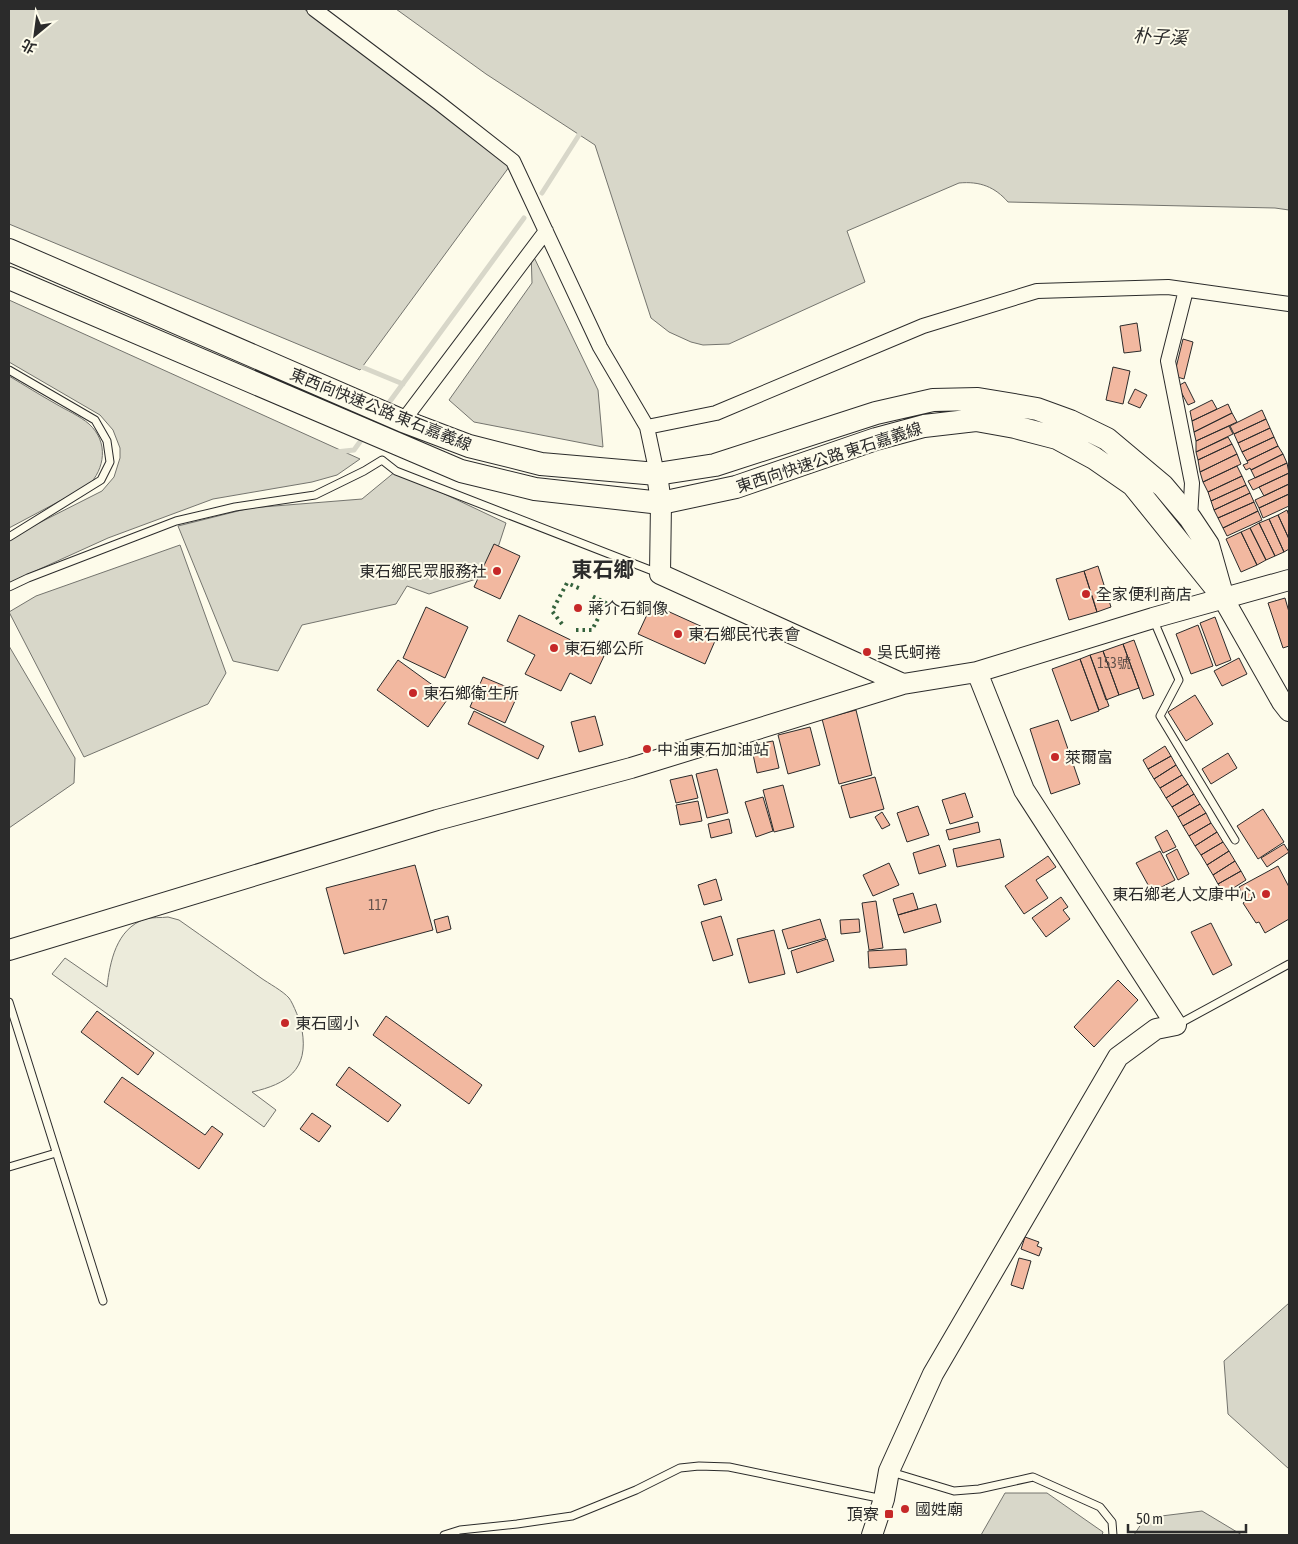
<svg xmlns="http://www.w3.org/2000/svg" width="1298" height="1544" viewBox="0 0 1298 1544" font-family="'Asap Condensed','Noto Sans TC',sans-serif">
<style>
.green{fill:#ecebdb;stroke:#74746e}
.water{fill:#d8d7c9;stroke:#74746e}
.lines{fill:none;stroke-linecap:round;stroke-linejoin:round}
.stream{stroke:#d8d7c9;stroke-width:5}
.building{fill:#f2b8a0;stroke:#2b2b2b}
.lane-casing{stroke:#2b2b2b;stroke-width:9}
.street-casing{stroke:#2b2b2b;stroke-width:16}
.secondary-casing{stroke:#2b2b2b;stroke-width:22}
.primary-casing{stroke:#2b2b2b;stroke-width:24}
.lane{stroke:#fdfbea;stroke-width:7}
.street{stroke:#fdfbea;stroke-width:14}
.secondary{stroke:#fdfbea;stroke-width:20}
.primary{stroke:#fdfbea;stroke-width:22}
.hedge{stroke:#34623c;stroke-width:4;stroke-dasharray:2.5 4;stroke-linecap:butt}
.poi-dot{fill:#c62828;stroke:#fdfbea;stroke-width:2}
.labels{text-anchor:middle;stroke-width:4;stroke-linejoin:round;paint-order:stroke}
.number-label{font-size:14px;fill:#5d4e48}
.street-label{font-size:16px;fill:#2b2b2b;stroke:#fdfbea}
.poi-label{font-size:16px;fill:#2b2b2b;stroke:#fdfbea;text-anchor:start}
.water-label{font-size:18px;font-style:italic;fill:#2b2b2b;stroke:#fdfbea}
.district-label{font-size:21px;font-weight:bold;fill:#2b2b2b;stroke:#fdfbea}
</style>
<rect width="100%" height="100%" fill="#fdfbea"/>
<path class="green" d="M 168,917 L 179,920 C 206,939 233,958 261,978 C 268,983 283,991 289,998 C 293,1003 301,1023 302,1030 C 309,1070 287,1084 252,1092 L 276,1110 L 264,1127 L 52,974 L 65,958 L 107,987 C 110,962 116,929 145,919 C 152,917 161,918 168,917 Z"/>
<path class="water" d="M 9,9 L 304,9 L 512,163 L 360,370 L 9,224 Z
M 396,9 L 1289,9 L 1289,210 L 1275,208 L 1008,202 C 995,187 980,181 959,183 L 847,231 L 865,282 L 729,344 L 703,345 L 691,342 L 669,332 L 651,318 L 595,145 L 486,74 Z
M 531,251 L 598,390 L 603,447 L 474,422 L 449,400 L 532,283 Z
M 9,300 L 360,459 L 337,475 L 312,482 L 213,499 L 108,538 L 9,583 L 9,541 L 31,527 L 102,491 L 114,477 L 120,458 L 120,448 L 113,430 L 100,415 L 9,362 Z
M 9,376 C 24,385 40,395 56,404 C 66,410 80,416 89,424 C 109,442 105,469 88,486 L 9,528 Z
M 396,471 L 506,523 L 489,575 L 429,594 L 407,586 L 396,604 L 302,625 L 278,671 L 233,661 L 178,526 L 250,508 L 362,499 Z
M 180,545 L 226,673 L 208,704 L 84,757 L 9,612 L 36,596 Z
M 9,646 L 75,758 L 74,783 L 9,828 Z
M 1289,1303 L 1289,1469 L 1228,1414 L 1224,1361 Z
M 1005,1493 L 1047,1493 L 1103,1532 L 1102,1535 L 981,1535 Z
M 1202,1511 L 1242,1535 L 1134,1535 L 1145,1518 Z"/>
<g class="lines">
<path class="stream" d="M 542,193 L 579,135
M 357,365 L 403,384
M 388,404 L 524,218
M 336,452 L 354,450 L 362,439"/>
</g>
<path class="building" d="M 1137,323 L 1141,351 L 1124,353 L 1120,326 Z
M 1183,339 L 1193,342 L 1184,379 L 1174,376 Z
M 1113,367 L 1130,371 L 1123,404 L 1106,400 Z
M 1185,382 L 1195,402 L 1188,405 L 1178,386 Z
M 1135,389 L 1147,395 L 1140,408 L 1128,403 Z
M 1212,400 L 1217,409 L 1192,421 L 1190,411 Z
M 1228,404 L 1232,413 L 1194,432 L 1192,421 Z
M 1262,410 L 1266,419 L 1234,434 L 1230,426 Z
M 1232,413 L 1237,422 L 1196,441 L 1194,432 Z
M 1266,419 L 1270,428 L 1238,443 L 1234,434 Z
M 1229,426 L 1233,434 L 1196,452 L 1196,441 Z
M 1270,428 L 1274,437 L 1242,452 L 1238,443 Z
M 1228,437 L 1232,444 L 1198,460 L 1196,452 Z
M 1274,437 L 1278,446 L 1247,461 L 1242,452 Z
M 1232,444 L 1237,454 L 1200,472 L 1198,460 Z
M 1278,446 L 1283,454 L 1251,470 L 1250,468 L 1246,470 L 1243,465 L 1248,463 L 1247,461 Z
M 1237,454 L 1241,464 L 1203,482 L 1200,472 Z
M 1283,454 L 1287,463 L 1255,478 L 1251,470 Z
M 1287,463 L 1289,473 L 1253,490 L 1248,481 Z
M 1237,466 L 1242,476 L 1208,492 L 1203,482 Z
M 1289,473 L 1289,484 L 1264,496 L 1259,487 Z
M 1242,476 L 1246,485 L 1211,501 L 1208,492 Z
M 1289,484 L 1289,494 L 1259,508 L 1255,500 Z
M 1246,485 L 1250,493 L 1214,510 L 1211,501 Z
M 1250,493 L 1254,502 L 1218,518 L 1214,510 Z
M 1289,494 L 1289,506 L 1263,518 L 1259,508 Z
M 1254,502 L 1258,511 L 1223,528 L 1218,518 Z
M 1287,510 L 1289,516 L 1289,539 L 1278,515 Z
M 1258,511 L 1262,520 L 1227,536 L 1223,528 Z
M 1278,515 L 1289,539 L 1289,549 L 1284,552 L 1269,519 Z
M 1269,519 L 1284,552 L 1275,556 L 1259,523 Z
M 1259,523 L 1275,556 L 1266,560 L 1250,528 Z
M 1250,528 L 1266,560 L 1257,565 L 1241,532 Z
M 1241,532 L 1257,565 L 1241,572 L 1226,539 Z
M 494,544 L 520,556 L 500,599 L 474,587 Z
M 1098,566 L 1111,607 L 1097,612 L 1084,571 Z
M 1084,571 L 1097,612 L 1069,620 L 1056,579 Z
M 1285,598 L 1289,612 L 1289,646 L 1283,648 L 1268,603 Z
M 652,604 L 718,634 L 705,664 L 638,634 Z
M 426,607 L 468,627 L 445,678 L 403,658 Z
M 519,615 L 604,656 L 591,684 L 570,673 L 561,691 L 525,674 L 535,655 L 507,641 Z
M 1215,617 L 1231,660 L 1216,666 L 1200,623 Z
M 1198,625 L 1213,666 L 1191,674 L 1176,634 Z
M 1134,640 L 1154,695 L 1143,699 L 1123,644 Z
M 1123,644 L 1139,688 L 1119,695 L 1103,651 Z
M 1103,651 L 1119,695 L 1106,700 L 1090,655 Z
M 1090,655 L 1109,706 L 1099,710 L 1080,659 Z
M 1239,658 L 1247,674 L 1222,686 L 1214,671 Z
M 1080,659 L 1099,711 L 1071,721 L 1052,669 Z
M 398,660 L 449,697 L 428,727 L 377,690 Z
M 483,677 L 519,692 L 505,723 L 470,707 Z
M 1195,695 L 1213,724 L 1186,741 L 1168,712 Z
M 856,710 L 872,775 L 839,784 L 822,719 Z
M 474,711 L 544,746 L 538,759 L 468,724 Z
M 595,716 L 603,745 L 579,752 L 571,722 Z
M 1058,720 L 1080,784 L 1051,794 L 1030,729 Z
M 810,727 L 820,765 L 788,774 L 778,735 Z
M 773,741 L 779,768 L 757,773 L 751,745 Z
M 1165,746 L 1171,756 L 1148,769 L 1143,760 Z
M 1228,753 L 1237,768 L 1211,784 L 1202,769 Z
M 1171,756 L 1176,765 L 1154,779 L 1148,769 Z
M 1176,765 L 1182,775 L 1160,788 L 1154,779 Z
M 717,769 L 728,813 L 707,818 L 696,774 Z
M 692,775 L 698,798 L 676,803 L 670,780 Z
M 1182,775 L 1188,784 L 1166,798 L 1160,788 Z
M 875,777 L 884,809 L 850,818 L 841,786 Z
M 1188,784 L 1194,794 L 1172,807 L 1166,798 Z
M 783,785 L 794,827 L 774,832 L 763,790 Z
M 965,793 L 973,817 L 950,824 L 942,800 Z
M 1194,794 L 1200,804 L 1178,817 L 1172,807 Z
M 763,797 L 773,831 L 756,837 L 745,802 Z
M 698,801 L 702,821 L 680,825 L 676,805 Z
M 1200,804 L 1206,813 L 1183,826 L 1178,817 Z
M 918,806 L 929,835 L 907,842 L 897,813 Z
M 1263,809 L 1284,842 L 1258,859 L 1237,826 Z
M 882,812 L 890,825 L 882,829 L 875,817 Z
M 1206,813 L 1211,823 L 1189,836 L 1183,826 Z
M 729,819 L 732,833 L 711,838 L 708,824 Z
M 978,822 L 980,832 L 949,840 L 946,830 Z
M 1211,823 L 1217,832 L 1195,846 L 1189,836 Z
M 1167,830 L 1176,847 L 1163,853 L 1155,837 Z
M 1217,832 L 1223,842 L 1201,855 L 1195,846 Z
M 1000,839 L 1004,857 L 957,867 L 953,849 Z
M 1223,842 L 1229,851 L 1207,865 L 1201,855 Z
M 1284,844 L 1289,852 L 1267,867 L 1261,858 Z
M 939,845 L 946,866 L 919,874 L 913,853 Z
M 1177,849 L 1189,874 L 1178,880 L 1166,855 Z
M 1160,851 L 1175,880 L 1152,892 L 1136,863 Z
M 1229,851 L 1235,861 L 1213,875 L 1207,865 Z
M 1048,856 L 1056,867 L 1036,880 L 1048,898 L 1024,914 L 1005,886 Z
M 1235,861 L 1241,871 L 1218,884 L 1213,875 Z
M 889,863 L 899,885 L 873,896 L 863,875 Z
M 415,865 L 433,930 L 344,954 L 326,888 Z
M 1278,866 L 1289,887 L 1289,919 L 1265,933 L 1259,922 L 1256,923 L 1243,903 L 1246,901 L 1239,887 Z
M 1241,871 L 1246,880 L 1224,894 L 1218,884 Z
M 716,879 L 722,900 L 704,905 L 698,885 Z
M 913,893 L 918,909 L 898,915 L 893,899 Z
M 1061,897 L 1068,907 L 1063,910 L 1070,919 L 1046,937 L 1032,918 Z
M 876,901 L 883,948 L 869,950 L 862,903 Z
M 936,904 L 941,922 L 904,933 L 898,915 Z
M 448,916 L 451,929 L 437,933 L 434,920 Z
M 721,916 L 733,955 L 713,961 L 701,922 Z
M 820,919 L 826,938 L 788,949 L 782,930 Z
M 859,919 L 860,932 L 841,934 L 840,920 Z
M 1211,923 L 1232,965 L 1213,975 L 1191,932 Z
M 774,930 L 785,974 L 749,983 L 737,939 Z
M 827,939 L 834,961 L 797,973 L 791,951 Z
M 906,949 L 907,965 L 869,968 L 868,951 Z
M 1118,980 L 1138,1000 L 1094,1047 L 1074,1027 Z
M 97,1011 L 154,1053 L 138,1075 L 81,1032 Z
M 386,1016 L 482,1085 L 469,1104 L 373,1035 Z
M 349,1067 L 401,1105 L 388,1122 L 336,1085 Z
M 122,1077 L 205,1135 L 212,1126 L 223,1134 L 199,1169 L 104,1102 Z
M 312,1113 L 331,1126 L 319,1142 L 300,1129 Z
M 1025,1237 L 1039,1242 L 1037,1246 L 1042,1248 L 1039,1256 L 1021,1249 Z
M 1019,1258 L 1031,1261 L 1023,1289 L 1011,1285 Z"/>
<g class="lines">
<defs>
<path id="lane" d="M 9,370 L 95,420 L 107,441 L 110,462 L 101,480 L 9,537
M 9,587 L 28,578 L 176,521 L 235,507 L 315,495 L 364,471 L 382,460 L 396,471 L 658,573
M 1154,621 L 1179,680 L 1160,716 L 1235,840
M 9,1002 L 103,1301
M 1177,1025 L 1289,964
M 9,1167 L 56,1153
M 891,1472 L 954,1491 L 979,1489 L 1033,1477 L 1100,1507 L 1112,1522 L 1113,1535
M 444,1535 L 460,1530 L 517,1524 L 572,1516 L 636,1490 L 680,1468 L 699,1466 L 729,1467 L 883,1499"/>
<path id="street" d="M 314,9 L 439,103 L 513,161 L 600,347 L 647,427 L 657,474
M 1186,290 L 1168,361 L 1192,483 L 1190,518 L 1188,519
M 403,421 L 546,231
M 647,427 L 716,413 L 923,326 L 1037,291 L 1168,287 L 1289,304"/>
<path id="secondary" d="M 657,474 L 661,503 L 660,574 L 903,684 L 977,672 L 1153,618 L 1289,580
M 1223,598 L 1282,702 L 1289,711
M 9,950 L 437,820 L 631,768 L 903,684
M 872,1535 L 884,1499 L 889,1471 L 933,1374 L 1118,1057 L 1156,1029 L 1176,1025 L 1024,790 L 977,672"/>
<path id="primary" d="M 9,250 L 403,421 L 469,446 L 541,464 L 657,474 L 715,465 L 876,413 L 933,400 L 978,399 L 1037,409 L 1070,421 L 1107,439 L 1163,486 L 1190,518 L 1208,545 L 1223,598
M 9,278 L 461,471 L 535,489 L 661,503 L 736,487 L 876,439 L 924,426 L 976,420 L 1015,427 L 1057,438 L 1094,458 L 1133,485 L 1216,588"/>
</defs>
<use href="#lane" class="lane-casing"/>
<use href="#street" class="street-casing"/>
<use href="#secondary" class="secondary-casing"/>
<use href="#primary" class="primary-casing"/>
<use href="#lane" class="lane"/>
<use href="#street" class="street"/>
<use href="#secondary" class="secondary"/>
<use href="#primary" class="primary"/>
<path class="hedge" d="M 562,624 L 552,611 L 567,583 L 581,589
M 576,630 L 592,630 L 606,603 L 592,596"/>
</g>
<g class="poi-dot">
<circle cx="497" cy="571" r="5"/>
<circle cx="1086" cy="594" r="5"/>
<circle cx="578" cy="608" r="5"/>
<circle cx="678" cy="634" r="5"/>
<circle cx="554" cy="648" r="5"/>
<circle cx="867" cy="652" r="5"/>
<circle cx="413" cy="693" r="5"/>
<circle cx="647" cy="749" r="5"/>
<circle cx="1055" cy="757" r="5"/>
<circle cx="1266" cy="894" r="5"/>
<circle cx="285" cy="1023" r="5"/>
<circle cx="905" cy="1509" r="5"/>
<rect x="884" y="1509" width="10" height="10" rx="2.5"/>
</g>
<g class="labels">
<g class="number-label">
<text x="1114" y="668">153號</text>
<text x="378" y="910">117</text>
</g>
<g class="street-label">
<text transform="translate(381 409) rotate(22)" y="6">東西向快速公路 東石嘉義線</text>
<text transform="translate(829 457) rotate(-18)" y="6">東西向快速公路 東石嘉義線</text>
</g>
<g class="poi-label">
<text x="487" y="577" text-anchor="end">東石鄉民眾服務社</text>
<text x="1096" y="600">全家便利商店</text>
<text x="588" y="614">蔣介石銅像</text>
<text x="688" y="640">東石鄉民代表會</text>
<text x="564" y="654">東石鄉公所</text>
<text x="877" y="658">吳氏蚵捲</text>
<text x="423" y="699">東石鄉衛生所</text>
<text x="657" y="755">中油東石加油站</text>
<text x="1065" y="763">萊爾富</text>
<text x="1256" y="900" text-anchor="end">東石鄉老人文康中心</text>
<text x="295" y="1029">東石國小</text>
<text x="915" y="1515">國姓廟</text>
<text x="879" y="1520" text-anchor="end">頂寮</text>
</g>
<g class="water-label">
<text transform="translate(1160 37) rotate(3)" y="6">朴子溪</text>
</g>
<g class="district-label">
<text x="603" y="577">東石鄉</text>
</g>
</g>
<rect width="1298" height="1544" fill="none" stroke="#2b2b2b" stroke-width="20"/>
<g transform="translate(35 35) rotate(209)" stroke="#fdfbea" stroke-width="4" paint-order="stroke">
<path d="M0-4L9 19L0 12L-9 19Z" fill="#2b2b2b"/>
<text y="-8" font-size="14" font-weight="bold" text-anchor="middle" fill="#2b2b2b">北</text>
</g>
<path d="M1128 1524v8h118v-8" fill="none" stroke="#2b2b2b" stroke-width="2.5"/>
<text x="1136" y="1524" font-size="15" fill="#2b2b2b" stroke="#fdfbea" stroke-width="4" paint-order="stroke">50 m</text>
</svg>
